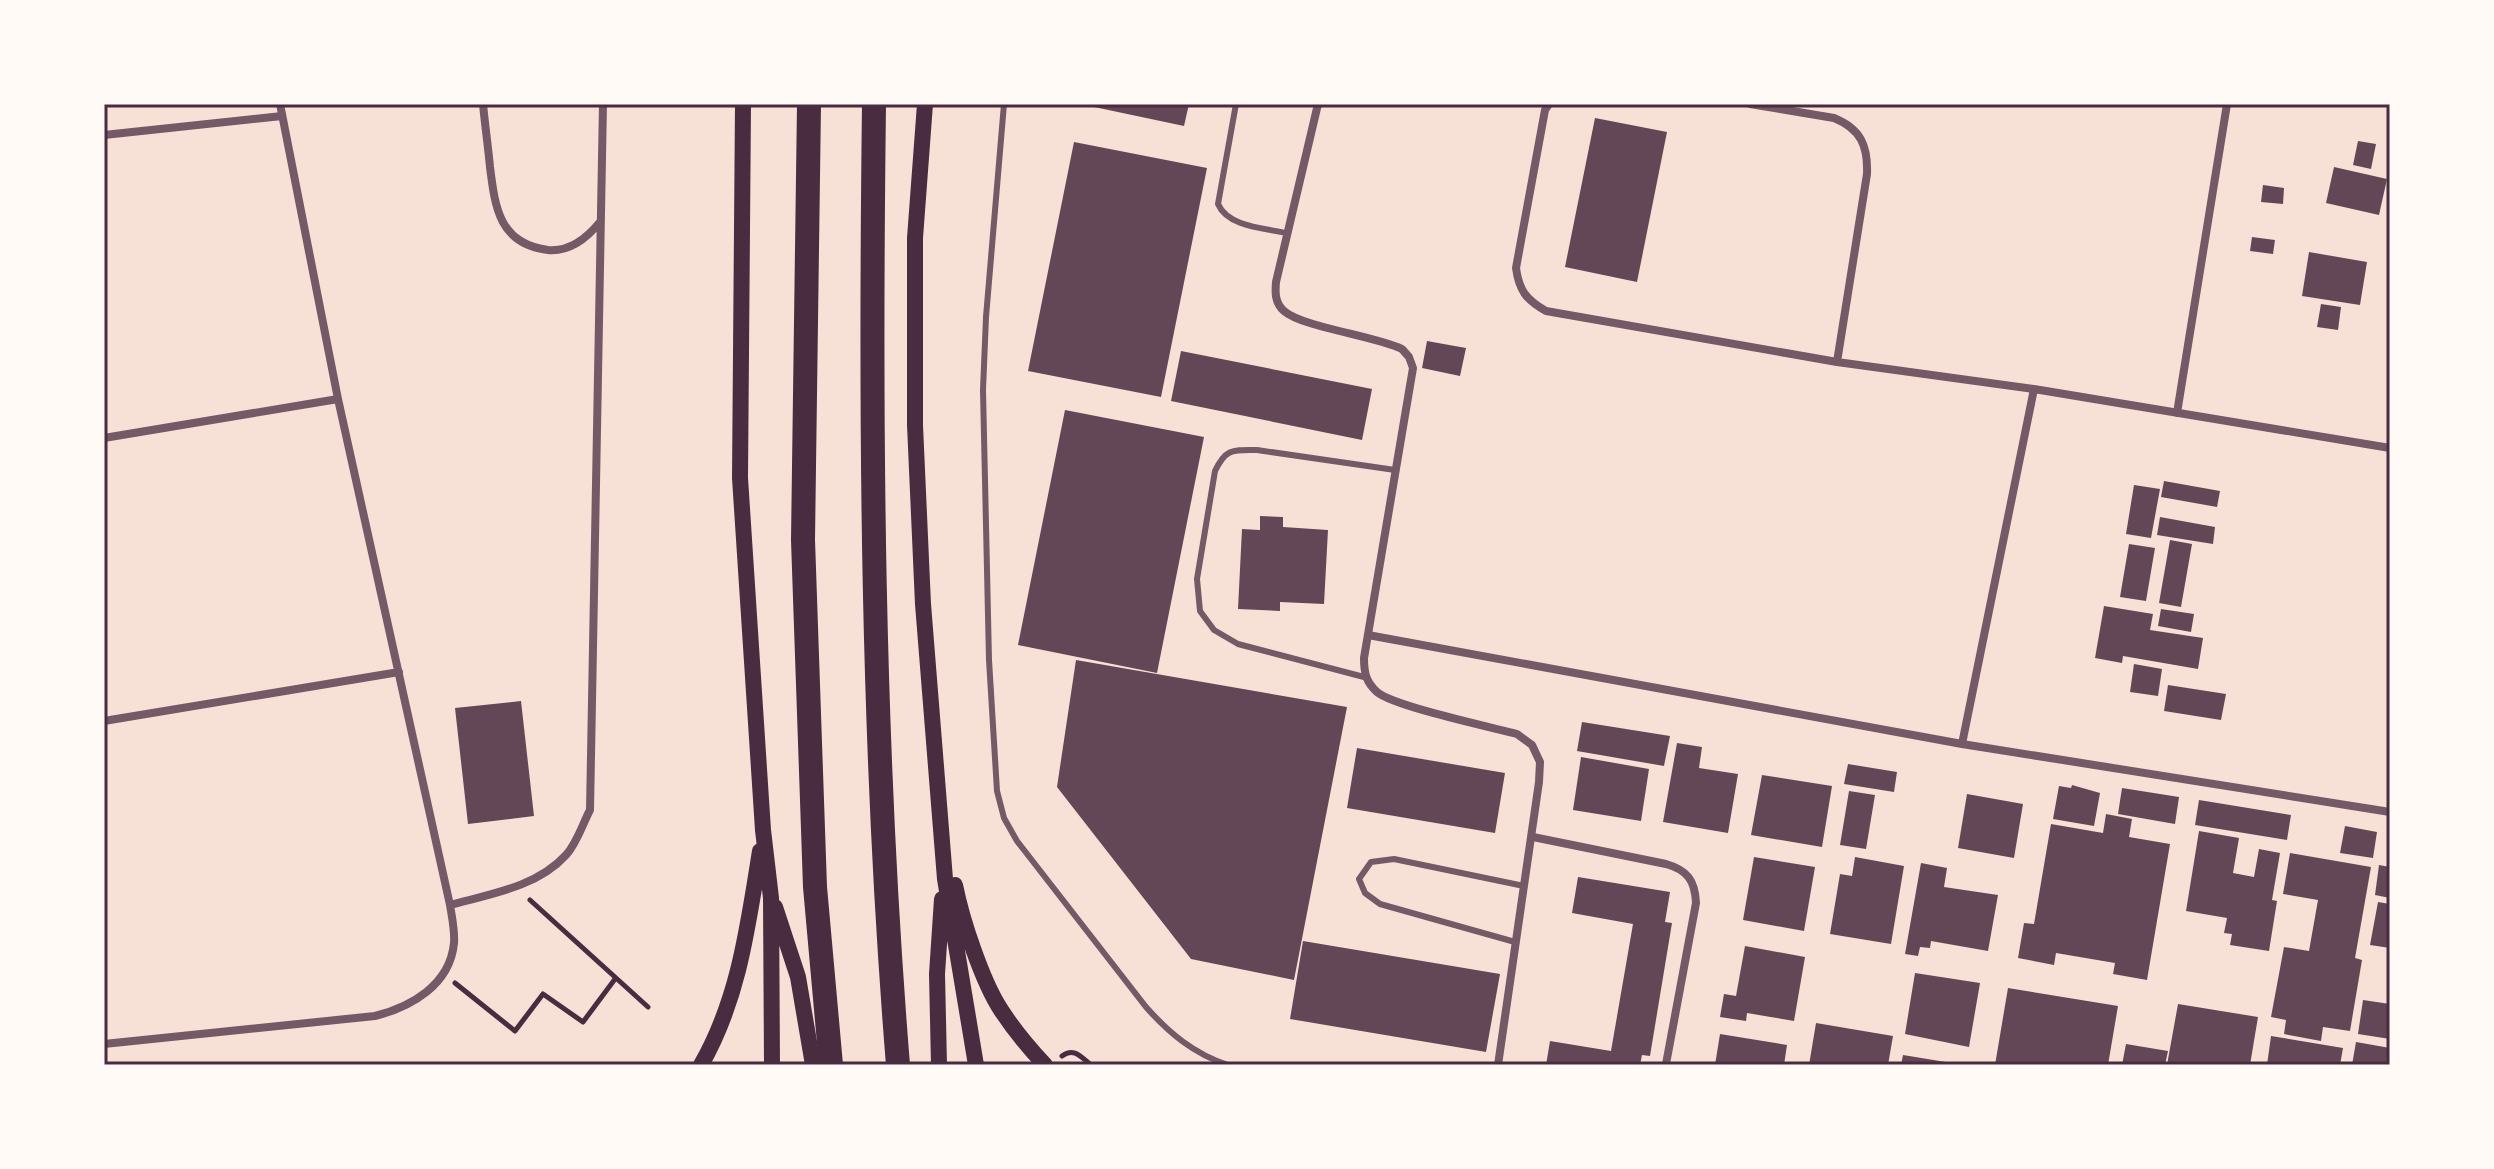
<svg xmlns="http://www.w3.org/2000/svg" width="2494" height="1169" viewBox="0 0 2494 1169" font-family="Literata,serif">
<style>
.building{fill:#644757}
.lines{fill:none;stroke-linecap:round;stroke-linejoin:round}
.path{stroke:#4a2c40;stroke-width:5}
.service{stroke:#755966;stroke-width:6}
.minor{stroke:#755966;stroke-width:8}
.secondary{stroke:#4a2c40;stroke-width:16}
.motorway{stroke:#4a2c40;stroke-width:24}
.neatline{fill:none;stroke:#4a2c40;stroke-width:3}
</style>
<rect width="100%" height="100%" fill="#f7e1d7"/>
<path class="building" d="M 1080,104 L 1189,104 L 1184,126 Z
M 1595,118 L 1667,132 L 1637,282 L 1565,267 Z
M 2358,141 L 2376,144 L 2371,169 L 2353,165 Z
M 1074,142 L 1207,168 L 1161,397 L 1028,371 Z
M 2334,167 L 2387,179 L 2379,215 L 2326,203 Z
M 2263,185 L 2284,188 L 2283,204 L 2261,202 Z
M 2252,237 L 2275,240 L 2273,254 L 2250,251 Z
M 2309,252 L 2367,262 L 2360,305 L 2302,296 Z
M 2321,304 L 2341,307 L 2338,330 L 2317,327 Z
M 1427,341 L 1466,348 L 1460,376 L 1422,368 Z
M 1181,351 L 1372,389 L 1362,440 L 1171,401 Z
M 1065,410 L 1204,437 L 1157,673 L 1018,645 Z
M 2164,481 L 2220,491 L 2217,507 L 2161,497 Z
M 2134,485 L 2160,489 L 2151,538 L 2126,534 Z
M 1260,516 L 1283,517 L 1283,527 L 1328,530 L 1324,604 L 1280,602 L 1280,611 L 1238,609 L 1242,529 L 1260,530 Z
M 2160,517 L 2215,527 L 2213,544 L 2157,535 Z
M 2170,540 L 2192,544 L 2181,607 L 2159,603 Z
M 2129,544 L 2155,548 L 2146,601 L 2120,597 Z
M 2104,606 L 2153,614 L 2150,630 L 2203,638 L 2198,669 L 2123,656 L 2122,663 L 2095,658 Z
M 2161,609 L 2194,614 L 2191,632 L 2158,626 Z
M 1076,660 L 1347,707 L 1294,980 L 1191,959 L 1057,787 Z
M 2134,664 L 2162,669 L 2158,696 L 2130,692 Z
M 2168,685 L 2226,694 L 2221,720 L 2164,711 Z
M 521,701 L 534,816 L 468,824 L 455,708 Z
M 1582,722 L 1670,736 L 1664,766 L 1577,751 Z
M 1677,743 L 1702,747 L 1699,768 L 1738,774 L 1728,833 L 1663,822 Z
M 1357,748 L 1505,773 L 1495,833 L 1347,808 Z
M 1581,757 L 1649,769 L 1641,821 L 1573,810 Z
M 1848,764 L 1897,772 L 1894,792 L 1844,784 Z
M 1762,775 L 1832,786 L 1822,847 L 1751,835 Z
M 2072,785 L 2100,793 L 2094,826 L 2053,819 L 2059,786 L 2071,788 Z
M 2122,788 L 2179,797 L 2175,824 L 2118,814 Z
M 1849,791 L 1875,795 L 1866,849 L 1840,845 Z
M 1967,794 L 2023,804 L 2014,858 L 1958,848 Z
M 2199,800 L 2291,815 L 2287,840 L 2195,825 Z
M 2106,814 L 2132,819 L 2129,837 L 2170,844 L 2147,980 L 2113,974 L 2115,963 L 2056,953 L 2054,965 L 2018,958 L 2024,923 L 2034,924 L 2051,824 L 2103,833 Z
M 2345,826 L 2377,832 L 2373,858 L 2340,853 Z
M 2199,831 L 2239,838 L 2233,873 L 2254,877 L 2259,849 L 2280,853 L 2272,900 L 2277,901 L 2269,951 L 2230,945 L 2232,934 L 2224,933 L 2227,918 L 2186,911 Z
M 2290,853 L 2371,867 L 2355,958 L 2362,960 L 2350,1031 L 2323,1027 L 2321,1041 L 2284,1034 L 2286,1020 L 2271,1017 L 2284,947 L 2309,951 L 2318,900 L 2283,894 Z
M 1754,857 L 1815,867 L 1804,931 L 1743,920 Z
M 1855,857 L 1904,866 L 1891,944 L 1830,934 L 1840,874 L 1852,876 Z
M 1921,863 L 1947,868 L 1944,887 L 1998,895 L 1988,951 L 1931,941 L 1930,948 L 1920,947 L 1918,956 L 1905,954 Z
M 2379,865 L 2390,867 L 2390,898 L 2375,895 Z
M 1578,877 L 1670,892 L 1665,922 L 1672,923 L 1650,1056 L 1642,1055 L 1640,1065 L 1546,1065 L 1550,1041 L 1611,1051 L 1633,924 L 1572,913 Z
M 2378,902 L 2390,904 L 2390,948 L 2370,945 Z
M 1303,941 L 1500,974 L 1486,1052 L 1290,1019 Z
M 1745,946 L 1805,957 L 1794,1021 L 1747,1013 L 1746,1021 L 1720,1017 L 1724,994 L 1736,996 Z
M 1915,973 L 1980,983 L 1969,1047 L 1905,1034 Z
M 2008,988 L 2118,1006 L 2108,1065 L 1995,1065 Z
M 2363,1000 L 2390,1004 L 2390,1039 L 2358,1034 Z
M 2178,1004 L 2258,1017 L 2250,1065 L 2167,1065 Z
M 1816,1023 L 1893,1036 L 1888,1065 L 1809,1065 Z
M 1720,1034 L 1787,1045 L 1784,1065 L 1715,1065 Z
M 2271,1036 L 2343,1048 L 2340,1065 L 2267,1065 Z
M 2356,1042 L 2390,1048 L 2390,1065 L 2352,1065 Z
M 2126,1044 L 2168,1051 L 2165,1065 L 2122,1065 Z
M 1903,1055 L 1952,1063 L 1952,1065 L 1901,1065 Z"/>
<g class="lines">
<path class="path" d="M 530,900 L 648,1007
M 455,983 L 515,1031 L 543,994 L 583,1022 L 615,979
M 1062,1056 C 1074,1047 1081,1057 1091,1065"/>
<path class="service" d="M 1004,104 L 986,317 L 983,390 L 989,660 L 997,791 L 1004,818 L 1017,841 L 1146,1007 C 1169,1033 1194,1054 1228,1065
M 1236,104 L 1218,204 C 1228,227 1264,228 1286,233
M 1364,677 L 1238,644 L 1214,630 L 1200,611 L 1197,579 L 1215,471 C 1226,448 1233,450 1257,450 L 1395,470
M 1515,942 L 1380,904 L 1365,893 L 1359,879 L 1371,862 L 1394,859 L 1524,886"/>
<path class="minor" d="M 483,104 C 485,125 488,146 490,167 C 495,207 499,244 548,250 C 570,252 587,238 600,222
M 1318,104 L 1276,282 C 1275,293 1275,303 1284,311 C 1302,327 1375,336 1402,349 L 1409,357 L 1413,368 L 1364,658 C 1364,673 1366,682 1377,692 C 1393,706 1490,727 1517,734 L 1532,745 L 1540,762 L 1539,782 L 1498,1065
M 1549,104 L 1545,110 L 1516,268 C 1519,290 1526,300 1546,311 L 1837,362 L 2034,389 L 2390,448
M 1750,104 L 1834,118 C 1861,129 1868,146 1867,174 L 1837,362
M 104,135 L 282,116
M 2177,413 L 2227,104
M 104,438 L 338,399
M 1368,635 L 1962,744 L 2390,812
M 104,721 L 399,672
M 1962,744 L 2034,389
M 1533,837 L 1666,864 C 1687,870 1695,880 1696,903 L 1666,1064
M 450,905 C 490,894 537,887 566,855 C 577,843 583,823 590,810 L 603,104
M 104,1044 L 375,1016 C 411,1007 450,985 454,943 C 455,931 452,917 450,905 L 338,399 L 280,104"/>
<path class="secondary" d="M 743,104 L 740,478 L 763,830 L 771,898 L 772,1065
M 925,104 L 915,238 L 915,425 L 923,604 L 945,879 L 976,1065
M 955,885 C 962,920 982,981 1001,1010 C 1014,1030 1029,1048 1045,1065
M 775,907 L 798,977 L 813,1065
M 701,1065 C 739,999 748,925 760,851
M 939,1065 L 937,974 L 942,899"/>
<path class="motorway" d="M 809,104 L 803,540 L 815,887 L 831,1065
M 874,104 C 870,424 872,746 898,1065"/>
</g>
<rect width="2494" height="1169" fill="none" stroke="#fffaf5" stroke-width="212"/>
<rect x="106" y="106" width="2282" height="957" class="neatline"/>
</svg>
